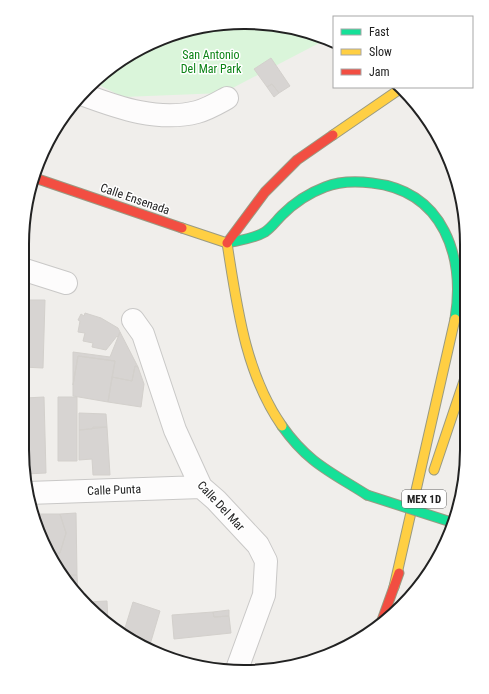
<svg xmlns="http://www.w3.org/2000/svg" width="489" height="694" viewBox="0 0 489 694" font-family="'Roboto Condensed',sans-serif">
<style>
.park{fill:#daf5da}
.building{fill:#d7d4d2;stroke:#d3d0cc}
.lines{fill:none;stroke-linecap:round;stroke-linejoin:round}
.street-casing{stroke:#c9c8c7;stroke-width:24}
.fast-casing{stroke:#999a82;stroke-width:11}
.slow-casing{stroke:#999a82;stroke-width:11}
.jam-casing{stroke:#999a82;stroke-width:11}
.street{stroke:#fdfcfc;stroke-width:22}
.fast{stroke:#16e098;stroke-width:9}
.slow{stroke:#ffcf43;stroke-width:9}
.jam{stroke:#f24e42;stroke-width:9}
.fast-bridge-casing{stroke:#999a82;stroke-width:11;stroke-linecap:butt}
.fast-bridge{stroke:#16e098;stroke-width:9}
.labels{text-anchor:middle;stroke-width:3;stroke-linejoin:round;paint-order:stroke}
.shield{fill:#fff;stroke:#646464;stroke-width:1}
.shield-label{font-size:11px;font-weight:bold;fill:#222}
.park-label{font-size:12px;fill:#0c8416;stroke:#fff}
.street-label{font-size:12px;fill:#222;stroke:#fff}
.rim{fill:none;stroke:#222;stroke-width:2}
</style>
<rect width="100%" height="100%" fill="#f0eeeb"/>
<path class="park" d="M 259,22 L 325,40 L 223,93 L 123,97 L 93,82 L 98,77 L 173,34 Z"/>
<path class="building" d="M 271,58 L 290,86 L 279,93 L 272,84 L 267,87 L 254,69 Z
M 272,84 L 279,93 L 274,97 L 267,87 Z
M 25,300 L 45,300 L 43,368 L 23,367 Z
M 85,313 L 101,318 L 118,328 L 120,332 L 118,337 L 117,336 L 106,350 L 92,347 L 93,343 L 83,341 L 85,333 L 78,332 L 80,321 L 78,320 L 81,314 L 84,316 Z
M 120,332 L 138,367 L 135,366 L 132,381 L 112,377 L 115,361 L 78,356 L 73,385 L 73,352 L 110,357 Z
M 78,356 L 115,361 L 108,402 L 73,396 L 73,385 Z
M 135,366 L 138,367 L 144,384 L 141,407 L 108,402 L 112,377 L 132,381 Z
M 23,388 L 28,388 L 26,406 L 23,406 Z
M 44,397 L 46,473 L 25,474 L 22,450 L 23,411 L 26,411 L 25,398 Z
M 58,397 L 77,397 L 77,461 L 58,461 Z
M 79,413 L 106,414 L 107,427 L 79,430 Z
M 93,427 L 107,427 L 110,475 L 93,475 L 92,459 L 79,460 L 79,430 L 92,429 Z
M 76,513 L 77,575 L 61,575 L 51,554 L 60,553 L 66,533 L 60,514 Z
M 33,514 L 60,514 L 66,533 L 60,553 L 51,554 Z
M 61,575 L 77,575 L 78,594 Z
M 78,594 L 86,594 L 86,604 Z
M 107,601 L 108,623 L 98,617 L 86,604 L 86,602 Z
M 133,602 L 160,611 L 149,648 L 120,631 L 121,626 L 125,628 Z
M 229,610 L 229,616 L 214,617 L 213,612 Z
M 213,612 L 214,617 L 229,616 L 231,633 L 174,639 L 172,615 Z"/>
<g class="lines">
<defs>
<path id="street" d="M 84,95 C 119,108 159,122 197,112 C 208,109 218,103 227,98
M 25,270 L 66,283
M 133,320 L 143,334 L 175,430 L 201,487 L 216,500 L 258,545 L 266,561 L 264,595 L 237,669
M 28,493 L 201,487"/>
<path id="fast" d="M 227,243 C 240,240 253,239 265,232 C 272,227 276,221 282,215 C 294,203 309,193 325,187 C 340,181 356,181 372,183 C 444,191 465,257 455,319
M 282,426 C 308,463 331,472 367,495"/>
<path id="slow" d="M 333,135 L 400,89
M 182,228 L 227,243 C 237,306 245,373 282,426
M 434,470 L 466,375
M 394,587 L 455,319"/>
<path id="jam" d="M 35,178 L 182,228
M 227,243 L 265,192 L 297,160 L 333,135
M 381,623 L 399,573"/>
</defs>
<use href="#street" class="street-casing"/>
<use href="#fast" class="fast-casing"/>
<use href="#slow" class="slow-casing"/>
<use href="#jam" class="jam-casing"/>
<use href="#street" class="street"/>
<use href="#fast" class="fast"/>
<use href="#slow" class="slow"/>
<use href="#jam" class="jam"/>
<defs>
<path id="fast-bridge" d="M 367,495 L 451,522"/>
</defs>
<use href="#fast-bridge" class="fast-bridge-casing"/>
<use href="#fast-bridge" class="fast-bridge"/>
</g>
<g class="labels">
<rect class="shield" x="402" y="490" width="44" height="18" rx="3"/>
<g class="shield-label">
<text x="424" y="503">MEX 1D</text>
</g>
<g class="park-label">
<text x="211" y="59">San Antonio<tspan x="211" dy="14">Del Mar Park</tspan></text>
</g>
<g class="street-label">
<text transform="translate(135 199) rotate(19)" y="4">Calle Ensenada</text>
<text transform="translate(114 490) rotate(-2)" y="4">Calle Punta</text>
<text transform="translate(221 506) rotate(47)" y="4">Calle Del Mar</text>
</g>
</g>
<path d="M0 0H489V694H0ZM244 29H245A215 215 0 0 1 460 244V450A215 215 0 0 1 245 665H244A215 215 0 0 1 29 450V244A215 215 0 0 1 244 29Z" fill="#fff" fill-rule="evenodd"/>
<path class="rim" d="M244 29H245A215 215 0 0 1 460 244V450A215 215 0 0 1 245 665H244A215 215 0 0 1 29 450V244A215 215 0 0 1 244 29Z"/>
<rect x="333" y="16" width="140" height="72" fill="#ffffff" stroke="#a7a7a7"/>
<rect x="341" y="29" width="20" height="6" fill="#16e098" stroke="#a7a7a7"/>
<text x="369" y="36" font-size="12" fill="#222222">Fast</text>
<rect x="341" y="49" width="20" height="6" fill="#ffcf43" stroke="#a7a7a7"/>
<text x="369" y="56" font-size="12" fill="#222222">Slow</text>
<rect x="341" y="69" width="20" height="6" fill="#f24e42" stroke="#a7a7a7"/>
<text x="369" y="76" font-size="12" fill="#222222">Jam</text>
</svg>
